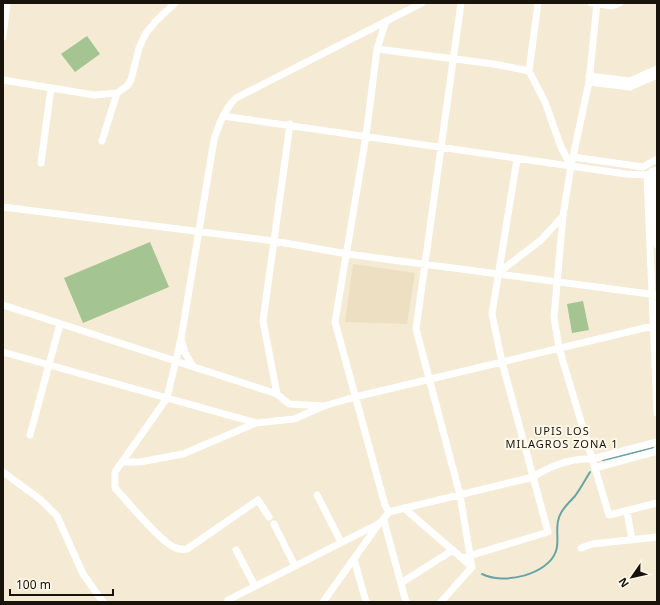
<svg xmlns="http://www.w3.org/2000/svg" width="660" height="605" viewBox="0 0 660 605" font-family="'Noto Sans',sans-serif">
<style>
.built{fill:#eddfc1}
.grass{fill:#a4c491}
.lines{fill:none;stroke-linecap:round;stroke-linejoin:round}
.stream{stroke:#66a4a8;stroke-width:2}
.minor{stroke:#fff;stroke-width:7}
.labels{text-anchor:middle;stroke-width:4;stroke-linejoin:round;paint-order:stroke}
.neighbourhood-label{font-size:11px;letter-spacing:1px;fill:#18140c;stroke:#fef8ea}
</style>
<rect width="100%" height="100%" fill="#f5ead3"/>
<path class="built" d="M 353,264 L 415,273 L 407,324 L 345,322 Z"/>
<path class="grass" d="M 87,36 L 100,54 L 75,72 L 61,54 Z
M 150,242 L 169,287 L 83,323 L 64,278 Z
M 583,301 L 589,330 L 572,333 L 567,304 Z"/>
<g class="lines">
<path class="stream" d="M 603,460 L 653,448
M 482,574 C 503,585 548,575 556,551 C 560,540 554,526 560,515 C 563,507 570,502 575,496 C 581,488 585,480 590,472"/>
<path class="minor" d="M 538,3 L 529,71 L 545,102 L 561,147 L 571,166
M 591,3 L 612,6 L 620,3
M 597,3 L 589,82 L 571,166 L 563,216 L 554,317 L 559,348 L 609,515 L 657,503
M 386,21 L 377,49 L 366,136 L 335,322 L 385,505 L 389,512
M 3,37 L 7,3
M 377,49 L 494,64 L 529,71
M 589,76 L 630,81 L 657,69
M 3,80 L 94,95 L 117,93 L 127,86 L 131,80 L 139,48 L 146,33 L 156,21 L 175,3
M 589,82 L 630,87 L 657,75
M 223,116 L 626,174 L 647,175 L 657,170
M 102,141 L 117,93
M 573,157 L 643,167 L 657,159
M 41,163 L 51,88
M 653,171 L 657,245
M 647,175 L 657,413
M 3,207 L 274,241 L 347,254 L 657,295
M 499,274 L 506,267 L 541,240 L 563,216
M 3,305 L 277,394 L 289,404 L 323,406
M 181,339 L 185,353 L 193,366
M 3,352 L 256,423
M 277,394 L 263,321 L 290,124
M 30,435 L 60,324
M 122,462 L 140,462 L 183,454 L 256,423 L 294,419 L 324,406 L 355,397 L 657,325
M 595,468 L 657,451
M 3,472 L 41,500 L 57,516 L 83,574 L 103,602
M 317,495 L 341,542
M 404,508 L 472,567
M 627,511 L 632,540
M 269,517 L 258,500 L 187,549 C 182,550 177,549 172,546 C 156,537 129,503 115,488 L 115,472 L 167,398 L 181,339 L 214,140 C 219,124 224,110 236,98 L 422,3
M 384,521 L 406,602
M 274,524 L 295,566
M 581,548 L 592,544 L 657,537
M 236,550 L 255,586
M 462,558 L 548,532 L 502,362 L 492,314 L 517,159
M 354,559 L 366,602
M 401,583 L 453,550
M 228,600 L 380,523 L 389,512 L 533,477 C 550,466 571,458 592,459 L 657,442
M 323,602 L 378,525
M 441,602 L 472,567 L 460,495 L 416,329 L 461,3"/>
</g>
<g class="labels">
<g class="neighbourhood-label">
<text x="562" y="435">UPIS LOS<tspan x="562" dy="13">MILAGROS ZONA 1</tspan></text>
</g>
</g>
<rect width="660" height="605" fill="none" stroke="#18140c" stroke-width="8"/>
<g transform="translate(632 577) rotate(236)" stroke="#fef8ea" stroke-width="3" paint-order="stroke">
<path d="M0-3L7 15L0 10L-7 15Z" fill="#18140c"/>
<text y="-6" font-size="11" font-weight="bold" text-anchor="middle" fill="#18140c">N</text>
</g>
<path d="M10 589v6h103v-6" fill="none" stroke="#18140c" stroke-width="2"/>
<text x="16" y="589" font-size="12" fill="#18140c" stroke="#fef8ea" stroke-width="3" paint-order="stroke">100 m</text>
</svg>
